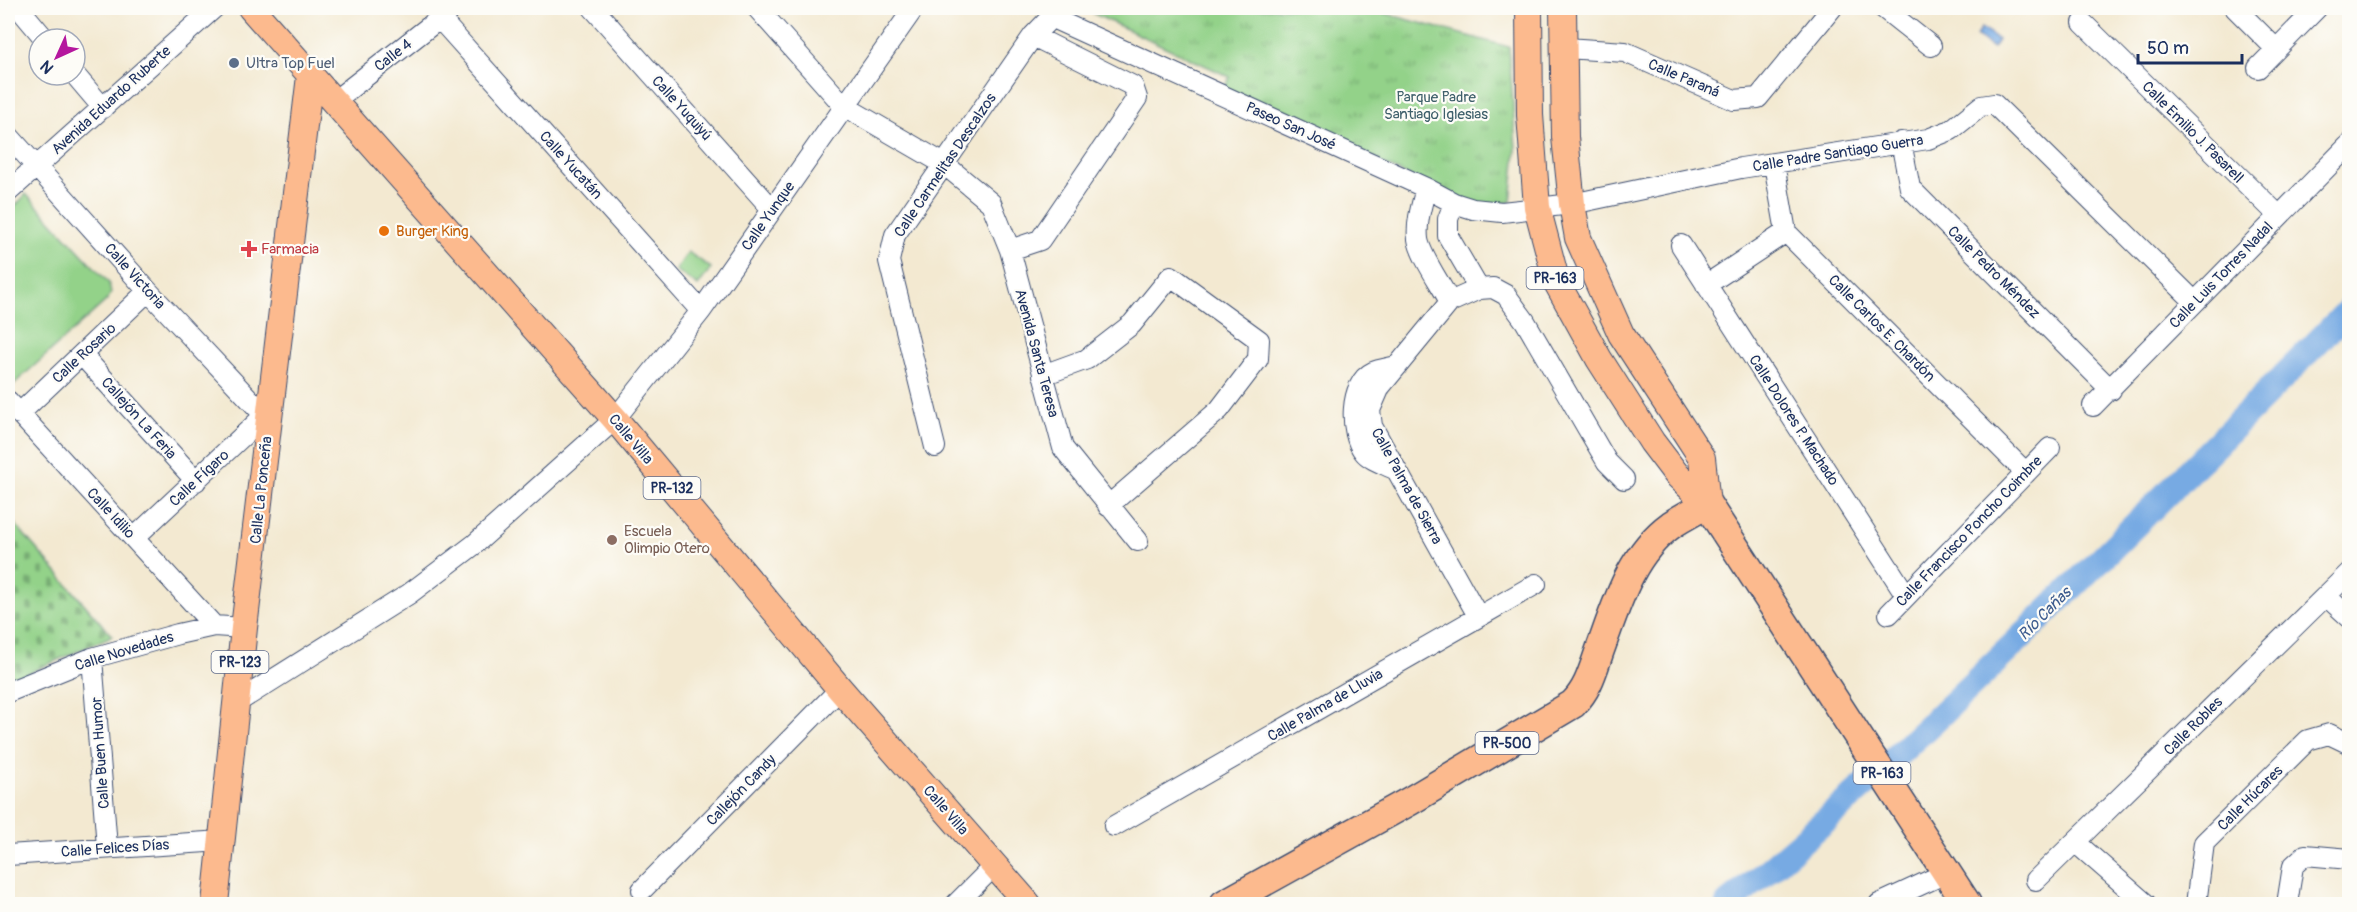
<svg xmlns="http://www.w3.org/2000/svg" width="2357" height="912" viewBox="0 0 2357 912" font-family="Pangolin,sans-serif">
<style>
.grass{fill:#93d289;stroke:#578074;stroke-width:1.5}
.cemetery{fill:url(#cemetery-stones);stroke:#578074;stroke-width:1.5}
.park{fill:url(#park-tufts);stroke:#578074;stroke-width:1.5}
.water{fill:#77aae3;stroke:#496ca0;stroke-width:1.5}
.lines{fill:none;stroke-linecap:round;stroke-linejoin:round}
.river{stroke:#77aae3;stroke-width:26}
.minor-casing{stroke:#3b4b6f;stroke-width:22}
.major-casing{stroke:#3b4b6f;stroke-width:28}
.highway-casing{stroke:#3b4b6f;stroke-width:31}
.minor{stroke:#fff;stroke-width:20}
.major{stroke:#fcba8e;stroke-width:26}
.highway{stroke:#fcba8e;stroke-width:28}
.service-dot{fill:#5c6f8a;stroke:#fdfcf7;stroke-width:2}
.food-dot{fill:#e8710a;stroke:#fdfcf7;stroke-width:2}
.health-dot{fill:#e0444e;stroke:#fdfcf7;stroke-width:2}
.education-dot{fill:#8d6e63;stroke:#fdfcf7;stroke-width:2}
.labels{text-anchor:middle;stroke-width:4.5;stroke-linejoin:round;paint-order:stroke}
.shield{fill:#fdfcf7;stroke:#5f6c8c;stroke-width:1.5}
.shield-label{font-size:14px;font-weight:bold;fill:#1b2f5e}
.street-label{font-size:15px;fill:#1b2f5e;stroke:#fdfcf7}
.service-label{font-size:15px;fill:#4e5e75;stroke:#fdfcf7;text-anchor:start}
.park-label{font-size:15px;fill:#3f606b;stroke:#fdfcf7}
.food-label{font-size:15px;fill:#c56008;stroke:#fdfcf7;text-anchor:start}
.health-label{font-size:15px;fill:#be3a42;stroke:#fdfcf7;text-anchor:start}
.education-label{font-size:15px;fill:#785e54;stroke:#fdfcf7;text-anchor:start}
.water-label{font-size:16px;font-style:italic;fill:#3b5a8d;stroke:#fdfcf7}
</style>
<defs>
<pattern id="cemetery-stones" width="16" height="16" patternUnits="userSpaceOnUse" patternTransform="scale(1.5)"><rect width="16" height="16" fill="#93d289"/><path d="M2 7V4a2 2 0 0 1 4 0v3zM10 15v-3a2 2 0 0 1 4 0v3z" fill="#77ab73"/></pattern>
<pattern id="park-tufts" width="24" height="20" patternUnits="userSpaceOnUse" patternTransform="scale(1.5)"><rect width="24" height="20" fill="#93d289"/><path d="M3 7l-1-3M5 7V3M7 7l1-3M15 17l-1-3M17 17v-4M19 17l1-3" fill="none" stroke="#77ab73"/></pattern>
</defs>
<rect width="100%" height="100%" fill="#fdfcf7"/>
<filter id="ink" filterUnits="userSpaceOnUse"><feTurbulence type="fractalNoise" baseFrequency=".0167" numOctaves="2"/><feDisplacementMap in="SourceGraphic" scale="12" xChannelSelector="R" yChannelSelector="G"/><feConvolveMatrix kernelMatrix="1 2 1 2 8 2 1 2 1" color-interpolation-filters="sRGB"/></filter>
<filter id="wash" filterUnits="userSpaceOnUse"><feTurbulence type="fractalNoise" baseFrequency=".008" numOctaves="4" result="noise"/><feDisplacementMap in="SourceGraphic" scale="24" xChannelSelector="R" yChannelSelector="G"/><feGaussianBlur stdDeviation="1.35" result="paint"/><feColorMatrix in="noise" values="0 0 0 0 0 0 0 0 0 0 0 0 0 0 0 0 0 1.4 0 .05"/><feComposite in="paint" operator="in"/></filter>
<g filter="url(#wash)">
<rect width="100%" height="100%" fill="#f3e9d1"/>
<path class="grass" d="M 26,194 L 109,283 L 111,293 L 107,300 L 13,385 L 8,378 L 8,214 Z
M 688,252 L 711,268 L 698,286 L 676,270 Z"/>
<path class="cemetery" d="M 8,516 L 112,636 L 8,682 Z"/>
<path class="park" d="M 1100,8 L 1365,8 L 1509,47 L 1516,150 L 1511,202 L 1474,206 L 1223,90 L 1230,77 L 1094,14 Z"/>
<path class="water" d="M 1981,28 L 1998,40 L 1993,48 L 1976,36 Z"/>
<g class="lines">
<path class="river" d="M 1728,904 C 1842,810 1949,708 2055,604 C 2154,507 2252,409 2350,309"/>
</g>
</g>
<g filter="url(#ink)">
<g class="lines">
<defs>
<path id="minor" d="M 19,8 L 45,39
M 593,8 L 772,209
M 757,8 L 844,106 L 944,164 L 991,203 L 1010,250 L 1063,448 L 1138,541
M 1883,8 L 1931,46
M 2235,8 L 2276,49
M 1050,17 L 1426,188 L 1454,203 L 1473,209 L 1502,212 L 1572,204 L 1741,168 L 1928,139 L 1951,130 L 1981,106 L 1994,104 L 2195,302
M 440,19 L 701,311
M 2083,23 L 2278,215
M 1566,48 L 1625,52 L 1734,100 L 1758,98 L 1832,8
M 2258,68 L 2317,8
M 75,75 L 103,108
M 333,102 L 453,8
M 8,135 L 148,291 L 269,420
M 1901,142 L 1910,188 L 2111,390
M 1774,164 L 1786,232 L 2026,473
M 1426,188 C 1422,204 1416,222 1418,239 C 1420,255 1442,286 1450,302
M 8,192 L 214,8
M 1454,203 L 1448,219 L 1448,236 L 1479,289
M 1681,245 L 1906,595
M 1010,250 L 1040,240 L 1137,98 L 1133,86 L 1033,36
M 1706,285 L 1786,232
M 82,355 L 196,481
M 1396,366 C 1389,368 1380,369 1373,372 C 1349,383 1349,433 1364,452 C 1370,460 1387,465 1396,470
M 1043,375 L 1087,359 L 1132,324 L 1171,276 L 1259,340 L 1258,359 L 1219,410 L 1108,506
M 8,401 L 214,626
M 2093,406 L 2350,144
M 19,414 L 148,291
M 935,447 L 889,261 L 895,235 L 1033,36 L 1059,9
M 134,538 L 263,417
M 2326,596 L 2350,618
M 1889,614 L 2050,448
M 1478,616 L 1372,426 L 1370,410 L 1380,387 L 1450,302 L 1479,289 L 1493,288 L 1506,295 L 1525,321 L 1607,462 L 1624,479
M 92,658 L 107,847
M 8,692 L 92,658 L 178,634 L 214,626 L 244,628
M 236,703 L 409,594 L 475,544 L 615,419 L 701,311 L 914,8
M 1114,826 L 1536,584
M 2075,842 L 2146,904
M 8,855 L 222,841
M 2036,880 L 2350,572
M 642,890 L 840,689
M 956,904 L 994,866
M 1879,904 L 1946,873
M 2196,904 L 2204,843 L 2308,740 L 2329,734 L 2350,744
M 2287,904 L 2293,866 L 2305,855 L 2350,859"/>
<path id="major" d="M 251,8 L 615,419 L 840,689 L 1028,904
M 1529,8 L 1530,115 L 1537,207 L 1557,283 L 1599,359 L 1652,442 L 1677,475 L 1707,504
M 1563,8 L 1565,137 L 1572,204 L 1578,238 L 1621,334 L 1702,458 L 1707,504
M 215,904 L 244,628 L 310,76"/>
<path id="highway" d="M 1224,904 L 1410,801 L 1573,704 C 1589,688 1593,669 1601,647 C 1617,603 1631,554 1671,525 C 1683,517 1695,511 1707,504 L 1967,904"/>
</defs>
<use href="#minor" class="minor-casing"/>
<use href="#major" class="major-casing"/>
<use href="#highway" class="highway-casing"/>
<use href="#minor" class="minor"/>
<use href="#major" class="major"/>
<use href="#highway" class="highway"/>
</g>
</g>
<circle class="service-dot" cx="234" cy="63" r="6"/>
<circle class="food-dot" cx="384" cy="231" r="6"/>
<path class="health-dot" d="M246 240h6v6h6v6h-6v6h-6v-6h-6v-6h6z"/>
<circle class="education-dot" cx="612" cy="540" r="6"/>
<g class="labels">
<g class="shield">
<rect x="1526.5" y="267" width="57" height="22" rx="4.5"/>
<rect x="643.5" y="477" width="57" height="22" rx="4.5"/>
<rect x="211.5" y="651" width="57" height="22" rx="4.5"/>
<rect x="1475.5" y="732" width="63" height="22" rx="4.5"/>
<rect x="1853.5" y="762" width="57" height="22" rx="4.5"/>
</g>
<g class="shield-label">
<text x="1555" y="283">PR-163</text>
<text x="672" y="493">PR-132</text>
<text x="240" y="667">PR-123</text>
<text x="1507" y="748">PR-500</text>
<text x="1882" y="778">PR-163</text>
</g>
<g class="street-label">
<text transform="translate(393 55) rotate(-38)" y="5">Calle 4</text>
<text transform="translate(1684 78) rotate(23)" y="5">Calle Paraná</text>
<text transform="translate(111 100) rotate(-42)" y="5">Avenida Eduardo Ruberte</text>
<text transform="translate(682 108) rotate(48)" y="5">Calle Yuquiyú</text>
<text transform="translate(1291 126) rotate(24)" y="5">Paseo San José</text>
<text transform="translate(2193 132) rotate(45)" y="5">Calle Emilio J. Pasarell</text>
<text transform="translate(1838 153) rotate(-9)" y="5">Calle Padre Santiago Guerra</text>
<text transform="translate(571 165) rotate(48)" y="5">Calle Yucatán</text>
<text transform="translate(945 165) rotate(-56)" y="5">Calle Carmelitas Descalzos</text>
<text transform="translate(768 216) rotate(-55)" y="5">Calle Yunque</text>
<text transform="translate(1994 272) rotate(45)" y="5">Calle Pedro Méndez</text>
<text transform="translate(2221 275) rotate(-46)" y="5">Calle Luis Torres Nadal</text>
<text transform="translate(135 276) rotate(48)" y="5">Calle Victoria</text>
<text transform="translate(1882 328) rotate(45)" y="5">Calle Carlos E. Chardón</text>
<text transform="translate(84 353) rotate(-43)" y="5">Calle Rosario</text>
<text transform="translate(1037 353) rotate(75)" y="5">Avenida Santa Teresa</text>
<text transform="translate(139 418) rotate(48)" y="5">Callejón La Feria</text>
<text transform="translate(1794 420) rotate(57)" y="5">Calle Dolores P. Machado</text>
<text transform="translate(631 439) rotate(50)" y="5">Calle Villa</text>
<text transform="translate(199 478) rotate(-43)" y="5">Calle Fígaro</text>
<text transform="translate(1407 486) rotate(61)" y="5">Calle Palma de Sierra</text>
<text transform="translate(261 490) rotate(-84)" y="5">Calle La Ponceña</text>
<text transform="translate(111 513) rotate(47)" y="5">Calle Idilio</text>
<text transform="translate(1969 531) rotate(-46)" y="5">Calle Francisco Poncho Coimbre</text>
<text transform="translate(124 651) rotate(-17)" y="5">Calle Novedades</text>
<text transform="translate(1325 705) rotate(-30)" y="5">Calle Palma de Lluvia</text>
<text transform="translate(2193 726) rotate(-45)" y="5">Calle Robles</text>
<text transform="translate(100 753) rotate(-94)" y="5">Calle Buen Humor</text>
<text transform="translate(741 790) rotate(-46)" y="5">Callejón Candy</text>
<text transform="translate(2250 798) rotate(-45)" y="5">Calle Húcares</text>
<text transform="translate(946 810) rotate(49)" y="5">Calle Villa</text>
<text transform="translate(115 848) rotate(-4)" y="5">Calle Felices Días</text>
</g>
<g class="service-label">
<text x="246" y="68">Ultra Top Fuel</text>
</g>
<g class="park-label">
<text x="1436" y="102">Parque Padre<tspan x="1436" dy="17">Santiago Iglesias</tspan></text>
</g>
<g class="food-label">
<text x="396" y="236">Burger King</text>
</g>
<g class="health-label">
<text x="261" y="254">Farmacia</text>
</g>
<g class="education-label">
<text x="624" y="536">Escuela<tspan x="624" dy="17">Olimpio Otero</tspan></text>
</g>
<g class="water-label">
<text transform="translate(2044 613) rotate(-45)" y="6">Río Cañas</text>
</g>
</g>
<rect width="2357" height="912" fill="none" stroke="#fdfcf7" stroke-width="30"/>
<g transform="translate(57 57) rotate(225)"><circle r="28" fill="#fdfcf7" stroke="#a3aaba" stroke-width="1.5"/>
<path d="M0-4.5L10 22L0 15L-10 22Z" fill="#b5179e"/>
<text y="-9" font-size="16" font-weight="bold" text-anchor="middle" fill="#1b2f5e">N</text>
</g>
<path d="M2138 54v9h104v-9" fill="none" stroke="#1b2f5e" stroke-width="3"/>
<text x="2147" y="54" font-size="18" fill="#1b2f5e" stroke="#fdfcf7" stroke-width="4.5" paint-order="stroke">50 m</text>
</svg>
